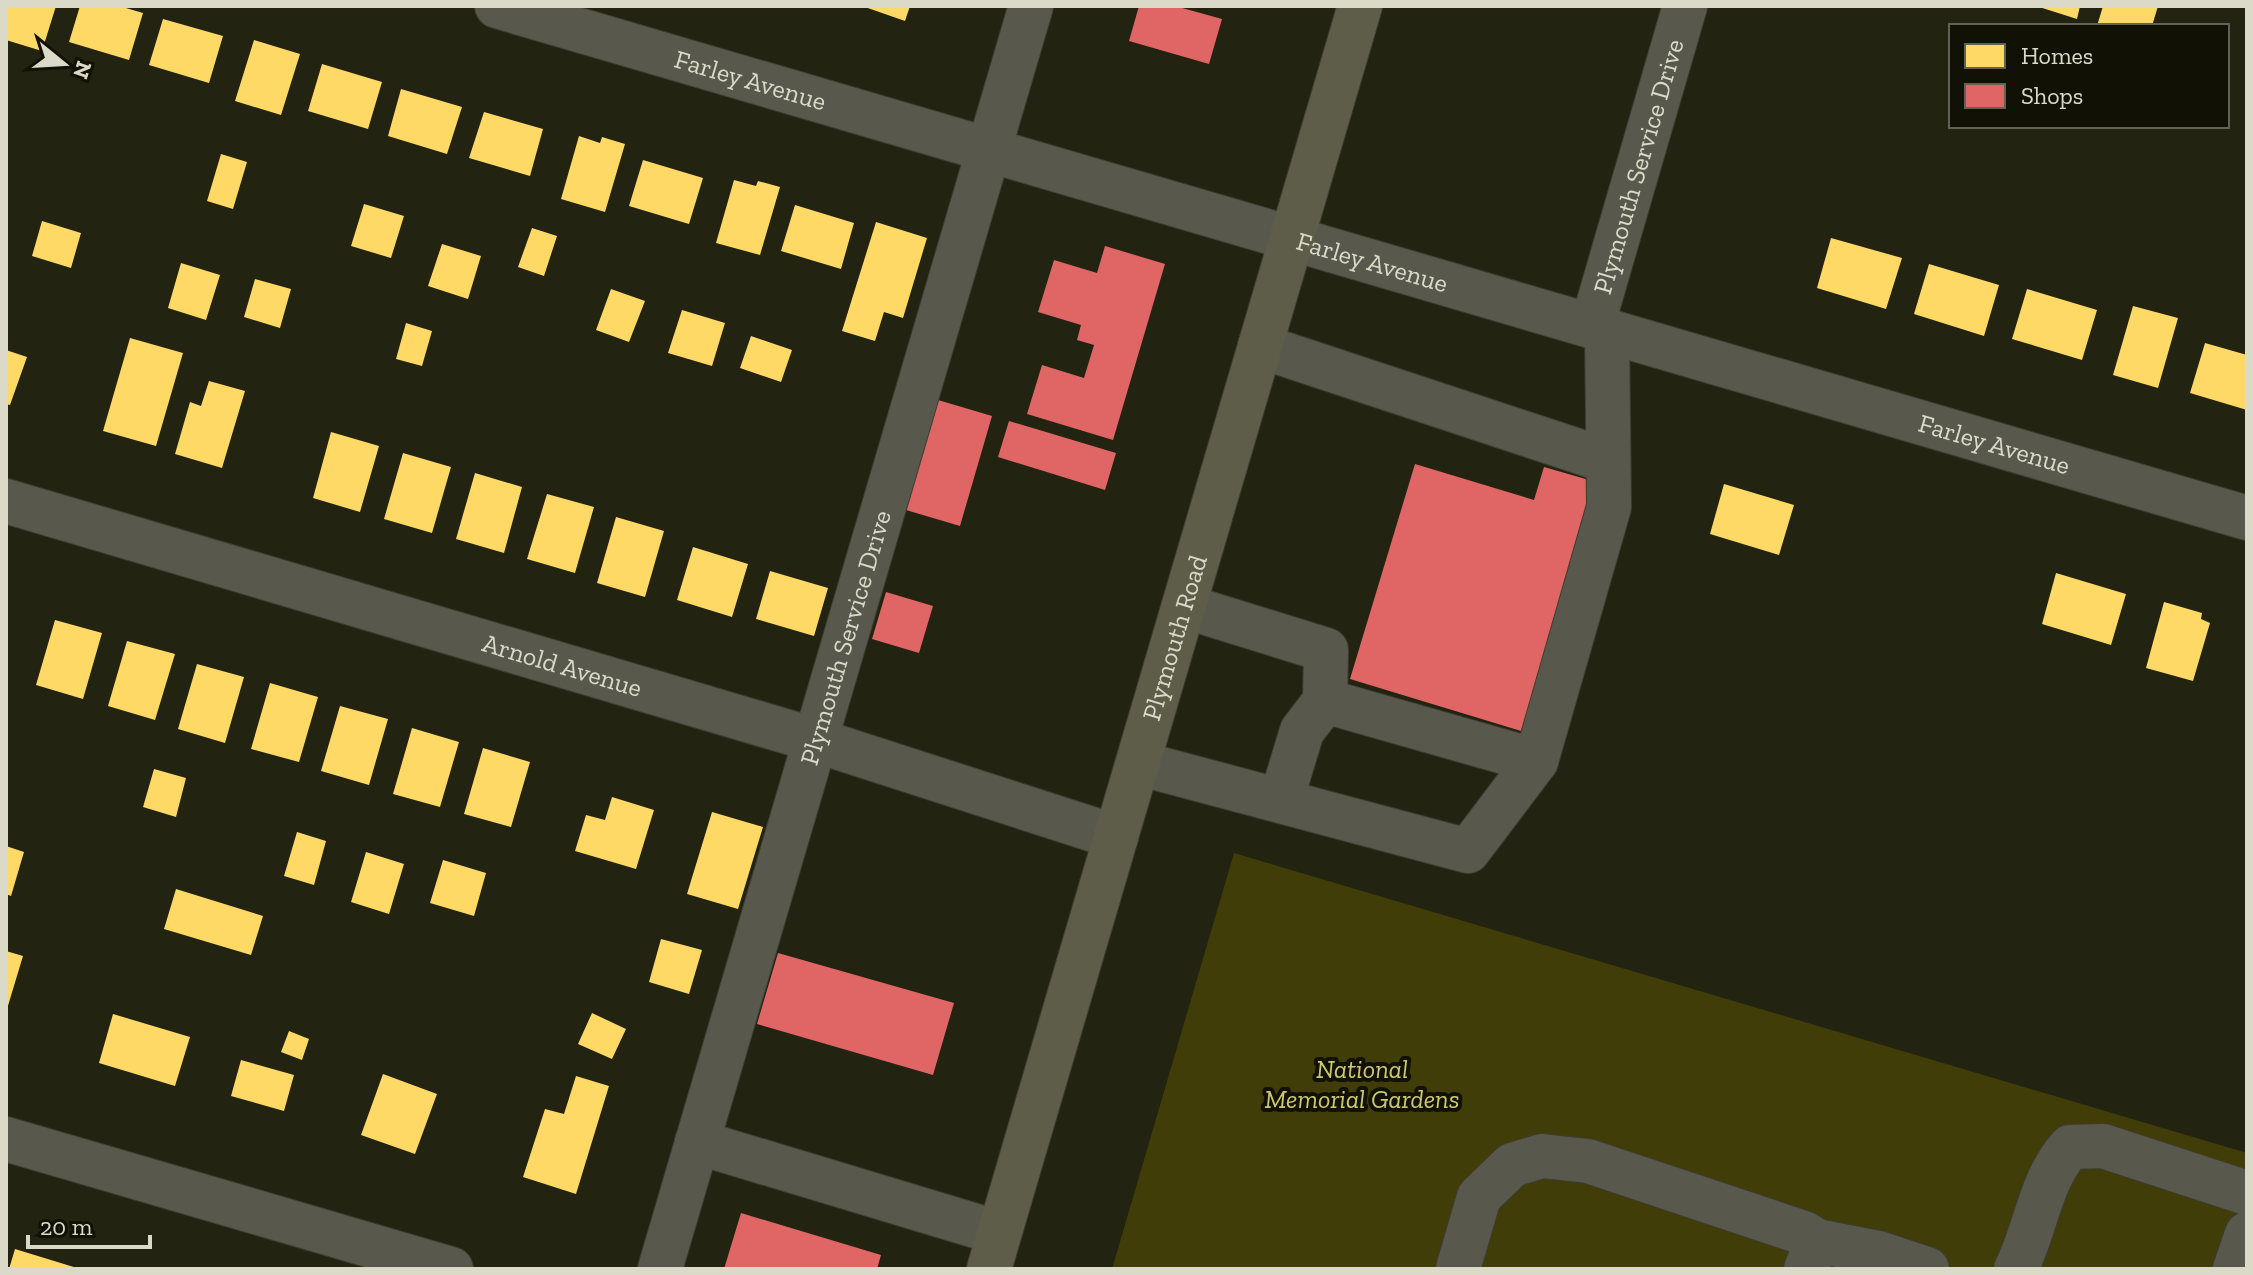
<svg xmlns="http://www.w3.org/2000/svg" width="2253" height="1275" viewBox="0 0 2253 1275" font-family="'Zilla Slab',serif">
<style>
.green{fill:#403d08}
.homes{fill:#ffd966}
.shops{fill:#e06666}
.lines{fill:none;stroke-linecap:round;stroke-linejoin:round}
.minor-casing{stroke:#3e3d31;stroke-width:46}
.major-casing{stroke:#3e3d31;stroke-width:46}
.minor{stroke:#59584c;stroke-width:44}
.major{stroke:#5e5d4a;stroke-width:44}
.labels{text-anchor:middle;stroke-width:8;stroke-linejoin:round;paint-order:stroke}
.street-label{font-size:26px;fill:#dbdac8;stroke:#121105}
.park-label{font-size:26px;font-style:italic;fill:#cec96f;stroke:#121105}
</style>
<rect width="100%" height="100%" fill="#232312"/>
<path class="green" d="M 1234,853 L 2247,1153 L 2247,1269 L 1112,1269 Z"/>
<path class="homes" d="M 6,6 L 56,6 L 42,51 L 6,40 Z
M 80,6 L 119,6 L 143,13 L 129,60 L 69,42 Z
M 862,6 L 910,6 L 905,21 Z
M 2036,6 L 2080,6 L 2077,19 Z
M 2103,6 L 2158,6 L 2152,26 L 2097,26 Z
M 163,19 L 223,36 L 209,83 L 149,65 Z
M 254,40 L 300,54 L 281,115 L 235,101 Z
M 322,64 L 382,82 L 368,129 L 308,111 Z
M 401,89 L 462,107 L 447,154 L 388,136 Z
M 484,112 L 543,129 L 530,176 L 469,158 Z
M 579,136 L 600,143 L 602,137 L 625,144 L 605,212 L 561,199 Z
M 221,154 L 247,162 L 233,209 L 207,201 Z
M 643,160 L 703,178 L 689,224 L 629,206 Z
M 734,180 L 756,186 L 758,181 L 780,187 L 760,255 L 716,243 Z
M 364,204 L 404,216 L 391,258 L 351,246 Z
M 795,205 L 854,223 L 841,269 L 781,251 Z
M 42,221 L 81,233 L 71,268 L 32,256 Z
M 876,222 L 927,238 L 903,318 L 884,312 L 875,341 L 842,331 Z
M 532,228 L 557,236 L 544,276 L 518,267 Z
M 1831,238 L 1902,258 L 1886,309 L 1817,288 Z
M 442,244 L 481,256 L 468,299 L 428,286 Z
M 181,263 L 220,275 L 206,320 L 168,308 Z
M 1929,264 L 1999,285 L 1984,336 L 1914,314 Z
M 255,279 L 291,289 L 280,328 L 244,317 Z
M 611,289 L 645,301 L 629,342 L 596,330 Z
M 2027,289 L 2097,310 L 2082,360 L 2012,339 Z
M 2133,306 L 2178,318 L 2158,388 L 2113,375 Z
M 682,310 L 725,323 L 712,366 L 668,353 Z
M 406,323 L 432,331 L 422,366 L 396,359 Z
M 751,336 L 792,350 L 781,382 L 740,368 Z
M 130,338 L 183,353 L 156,446 L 103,431 Z
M 2205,343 L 2247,355 L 2247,410 L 2190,393 Z
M 6,350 L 27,357 L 10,405 L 6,404 Z
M 209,381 L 245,391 L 222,468 L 175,454 L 190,402 L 201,406 Z
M 331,432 L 379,446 L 360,512 L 313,498 Z
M 403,453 L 451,467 L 432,533 L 384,519 Z
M 475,473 L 522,487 L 504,553 L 456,539 Z
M 1724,484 L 1794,505 L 1779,555 L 1710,534 Z
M 547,494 L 594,507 L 575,573 L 527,559 Z
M 616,517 L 664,531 L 645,597 L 597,583 Z
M 693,547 L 748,564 L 732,617 L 677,600 Z
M 770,571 L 828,588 L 814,636 L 756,619 Z
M 2056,573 L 2126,594 L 2111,645 L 2042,624 Z
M 2164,602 L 2202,613 L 2201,619 L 2210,623 L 2193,681 L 2146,668 Z
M 55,620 L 102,633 L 83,699 L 36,685 Z
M 127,641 L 175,654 L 155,720 L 108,706 Z
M 197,664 L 244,677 L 225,743 L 178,729 Z
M 270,683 L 318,697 L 299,762 L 251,749 Z
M 340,706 L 388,719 L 369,785 L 321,771 Z
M 412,728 L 459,742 L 440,807 L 393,794 Z
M 483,748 L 530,762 L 511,827 L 464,814 Z
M 154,769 L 186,778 L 176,817 L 143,807 Z
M 612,797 L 654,810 L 636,869 L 575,851 L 586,815 L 605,820 Z
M 712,812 L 763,827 L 738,909 L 687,894 Z
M 297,832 L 326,841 L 314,885 L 284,876 Z
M 6,846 L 24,852 L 11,896 L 6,894 Z
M 366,852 L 404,864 L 389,914 L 351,902 Z
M 443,860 L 486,873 L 474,916 L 430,903 Z
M 176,889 L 263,916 L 251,955 L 164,929 Z
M 661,939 L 702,950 L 689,994 L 649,982 Z
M 6,951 L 23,956 L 7,1009 L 6,1009 Z
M 592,1013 L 626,1029 L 612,1059 L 578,1044 Z
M 113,1014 L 190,1037 L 175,1086 L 99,1063 Z
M 289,1031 L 309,1039 L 302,1060 L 281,1052 Z
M 241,1060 L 294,1075 L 284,1111 L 231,1096 Z
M 383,1074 L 437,1094 L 415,1154 L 361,1135 Z
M 576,1076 L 609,1086 L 576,1194 L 523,1177 L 545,1109 L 564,1114 Z
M 15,1249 L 77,1268 L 77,1269 L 9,1269 Z"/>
<path class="shops" d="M 1139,6 L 1175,6 L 1222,19 L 1209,64 L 1129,41 Z
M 1105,246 L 1165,264 L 1113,440 L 1027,414 L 1042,365 L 1084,378 L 1094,345 L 1077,340 L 1081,325 L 1038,312 L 1054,260 L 1097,273 Z
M 938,400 L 992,416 L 960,526 L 906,510 Z
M 1009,421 L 1116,453 L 1105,490 L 998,457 Z
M 1415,464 L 1534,500 L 1544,467 L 1603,484 L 1528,733 L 1350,679 Z
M 886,592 L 933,606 L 919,653 L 872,639 Z
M 778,953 L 954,1003 L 933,1075 L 757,1024 Z
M 741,1213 L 881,1255 L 877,1269 L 724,1269 Z"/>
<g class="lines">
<defs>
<g id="minor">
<path id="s1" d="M 497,6 L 2247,518"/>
<path id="s2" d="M 1592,326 L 1685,6"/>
<path d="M 1260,346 L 1608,461"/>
<path id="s3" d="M 6,501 L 815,740 L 1116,837"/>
<path d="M 1184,606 L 1326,650 L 1325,701 L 1302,731 L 1281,800"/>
<path d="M 1325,701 L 1536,761"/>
<path d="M 1138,763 L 1468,851 L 1536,761 L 1609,507 L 1607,331"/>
<path d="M 6,1139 L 451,1269"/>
<path d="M 697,1142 L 999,1233"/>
<path d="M 1817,1241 L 1879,1253 L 1927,1269"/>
<path id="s4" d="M 660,1269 L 1031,6"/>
<path d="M 1458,1269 L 1479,1197 L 1512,1165 L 1542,1156 L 1588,1161 L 1804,1233 L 1817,1241 L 1806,1269"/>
<path d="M 2016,1269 C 2037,1227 2039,1182 2070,1147 L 2103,1146 L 2247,1193"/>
<path d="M 2235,1269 L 2247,1234"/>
</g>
<g id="major">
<path id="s5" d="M 989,1269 L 1360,6"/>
</g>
</defs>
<use href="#minor" class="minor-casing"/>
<use href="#major" class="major-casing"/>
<use href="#minor" class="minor"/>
<use href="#major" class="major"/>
</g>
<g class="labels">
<g class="street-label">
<text dy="9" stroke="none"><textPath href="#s1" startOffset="264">Farley Avenue</textPath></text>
<text dy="9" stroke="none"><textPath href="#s2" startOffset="166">Plymouth Service Drive</textPath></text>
<text dy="9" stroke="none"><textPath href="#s1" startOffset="912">Farley Avenue</textPath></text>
<text dy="9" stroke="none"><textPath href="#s1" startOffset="1560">Farley Avenue</textPath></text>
<text dy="9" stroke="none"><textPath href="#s4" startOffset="658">Plymouth Service Drive</textPath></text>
<text dy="9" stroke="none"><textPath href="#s5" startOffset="658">Plymouth Road</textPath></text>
<text dy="9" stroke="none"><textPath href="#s3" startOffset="580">Arnold Avenue</textPath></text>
</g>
<g class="park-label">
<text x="1362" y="1078">National<tspan x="1362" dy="30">Memorial Gardens</tspan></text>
</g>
</g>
<rect width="2253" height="1275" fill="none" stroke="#dbdac8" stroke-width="16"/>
<rect x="1949" y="24" width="280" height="104" fill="#121105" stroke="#626153" stroke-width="2"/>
<rect x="1965" y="44" width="40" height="24" fill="#ffd966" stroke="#626153" stroke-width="2"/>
<text x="2021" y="64" font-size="24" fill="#dbdac8">Homes</text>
<rect x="1965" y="84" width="40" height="24" fill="#e06666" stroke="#626153" stroke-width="2"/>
<text x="2021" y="104" font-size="24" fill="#dbdac8">Shops</text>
<g transform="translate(64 64) rotate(108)" stroke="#121105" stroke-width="6" paint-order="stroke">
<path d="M0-6L14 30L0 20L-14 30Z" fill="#dbdac8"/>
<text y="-12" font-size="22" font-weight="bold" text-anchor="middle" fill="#dbdac8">N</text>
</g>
<path d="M28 1235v12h122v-12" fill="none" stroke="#dbdac8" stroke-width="4"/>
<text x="40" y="1235" font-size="24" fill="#dbdac8" stroke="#121105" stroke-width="6" paint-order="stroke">20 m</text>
</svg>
